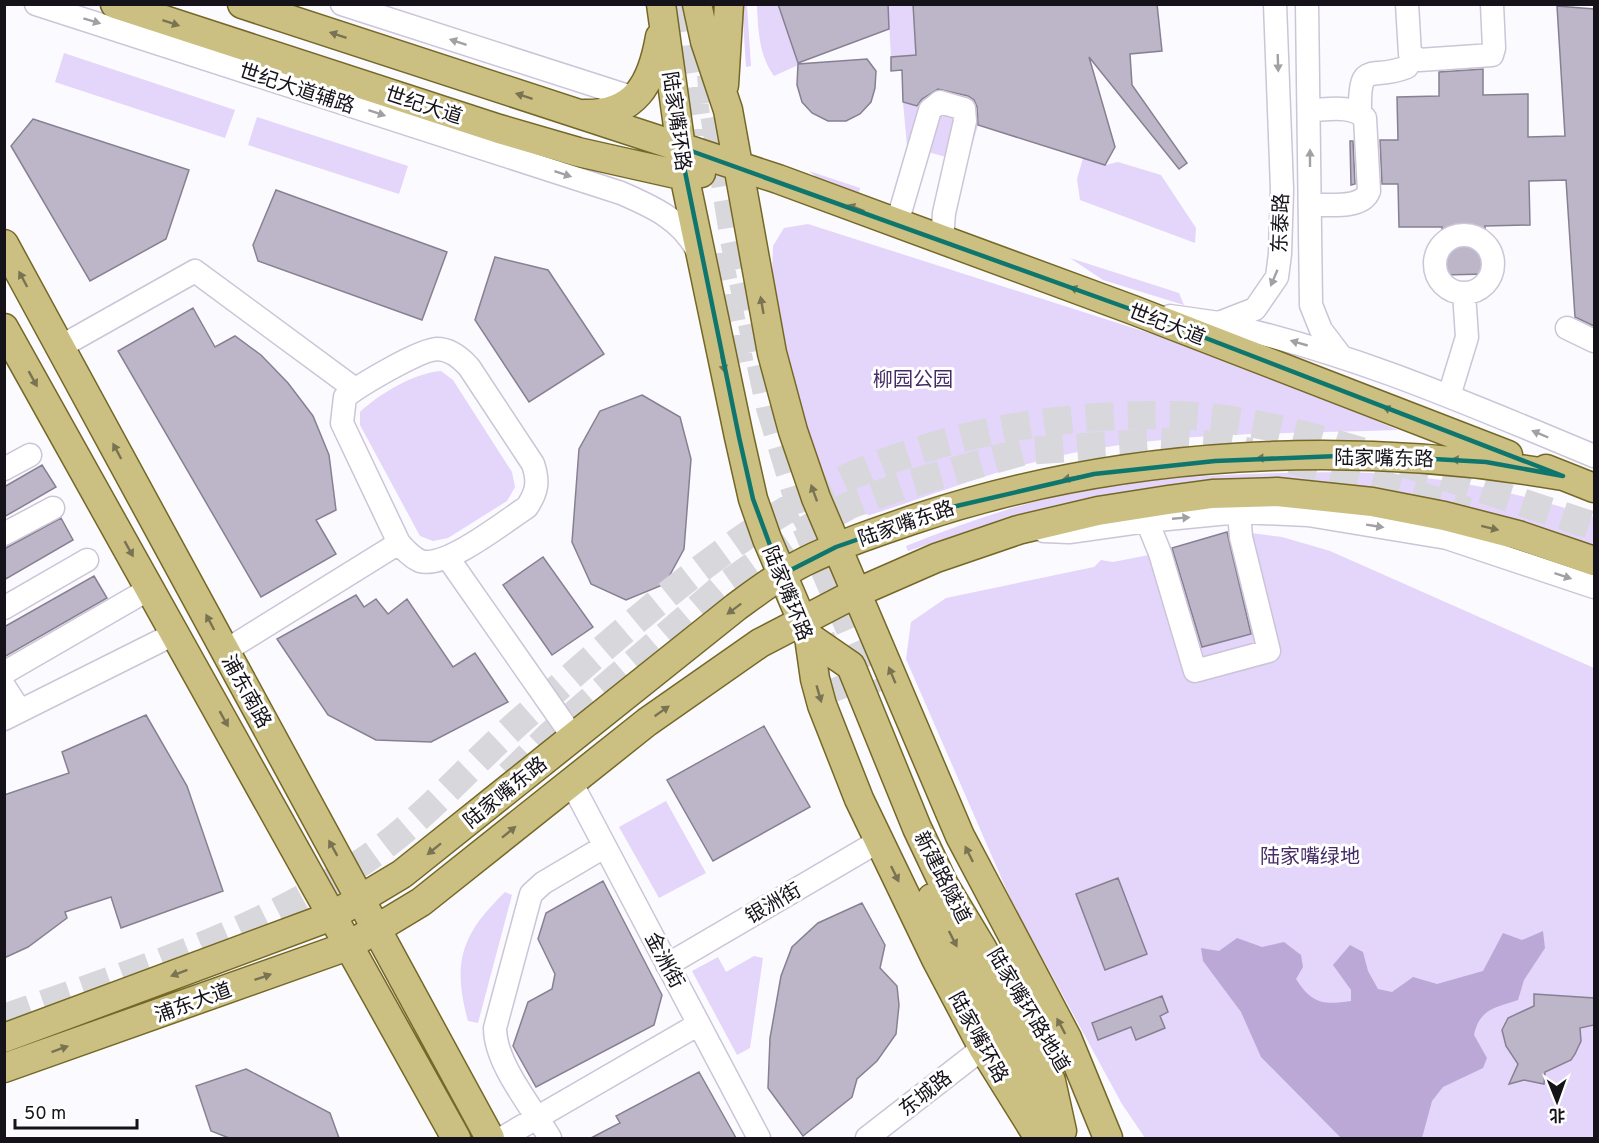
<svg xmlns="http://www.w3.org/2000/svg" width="1599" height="1143" viewBox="0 0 1599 1143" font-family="Overpass,'Noto Sans SC',sans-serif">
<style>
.green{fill:#e4d5fa}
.water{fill:#bba8d6}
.building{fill:#bdb6c9;stroke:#878092;stroke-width:1.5}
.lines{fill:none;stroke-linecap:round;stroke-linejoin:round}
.major-tunnel{stroke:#d8d7dc;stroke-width:28;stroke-dasharray:28 14;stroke-linecap:butt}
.minor-casing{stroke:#ccc5d8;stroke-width:25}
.major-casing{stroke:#756827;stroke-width:31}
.minor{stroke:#fff;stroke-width:22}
.major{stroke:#cbc082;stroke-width:28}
.oneway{fill:#a1a0a3}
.oneway2{fill:#797253}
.marked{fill:none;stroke:#0f766e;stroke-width:4.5;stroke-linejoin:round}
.labels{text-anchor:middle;stroke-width:6;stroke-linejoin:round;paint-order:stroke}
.street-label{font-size:20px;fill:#151219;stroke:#fff}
.park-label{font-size:20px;fill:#472d66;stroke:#fff}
</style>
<rect width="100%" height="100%" fill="#fbfafe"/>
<path class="green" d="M 742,5 L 747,5 L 751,66 L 746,67 Z
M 757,5 L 778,5 L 798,65 L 774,76 C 759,56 758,29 757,5 Z
M 888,5 L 913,5 L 916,55 L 891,57 Z
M 64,53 L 235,110 L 225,138 L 55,82 Z
M 903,102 L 978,125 L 967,163 L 907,146 Z
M 257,117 L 408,166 L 399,194 L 248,145 Z
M 1083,158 L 1105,165 L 1118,162 L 1161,175 L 1196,228 L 1195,243 L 1080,200 L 1077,179 Z
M 809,171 L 860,188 L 859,193 L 821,181 Z
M 808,224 L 1227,358 L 1398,430 C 1276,434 1149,431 1031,463 C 977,477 924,498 870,515 C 860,513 843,511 836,503 C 806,473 782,320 772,272 L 773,246 L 784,228 Z
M 1070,258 L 1179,293 L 1184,305 L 1103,280 Z
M 441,371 L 453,380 L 512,472 L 515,487 L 507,501 L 448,538 L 433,541 L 420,536 L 360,425 L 360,412 C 379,394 414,373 441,371 Z
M 1346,472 C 1434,474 1511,490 1594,517 L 1594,548 L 1172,486 L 1066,503 L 1021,514 L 908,551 L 906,546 C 969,521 1036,497 1103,487 C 1184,474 1265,473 1346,472 Z
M 1251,533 L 1282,537 L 1330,551 L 1594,668 L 1594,1138 L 1145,1138 L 1122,1104 L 1011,900 L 906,659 L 911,622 L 946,598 L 1094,567 L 1101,560 L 1113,562 L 1241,537 Z
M 666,801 L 706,873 L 659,898 L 619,827 Z
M 505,892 L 512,895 L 478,1023 L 468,1021 C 452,962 461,935 505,892 Z
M 754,956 L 763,958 L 750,1048 L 737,1055 L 692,971 L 718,957 L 726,972 Z"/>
<path class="water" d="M 1543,931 L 1545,948 L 1524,980 L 1518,1000 C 1495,1008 1480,1008 1474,1035 L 1487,1058 L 1483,1068 L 1443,1087 L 1432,1101 L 1422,1138 L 1341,1138 L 1261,1057 L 1241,1012 L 1203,961 L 1201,948 L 1219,951 L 1237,938 L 1262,947 L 1284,942 L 1301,955 L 1303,967 L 1296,979 C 1312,1004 1323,1005 1351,1001 L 1351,990 L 1333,965 L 1350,945 L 1363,952 L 1368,971 L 1378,989 L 1392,992 L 1413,977 L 1437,984 L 1483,971 L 1503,933 L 1522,940 Z"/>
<path class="building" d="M 778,4 L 888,4 L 889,29 L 798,63 Z
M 913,4 L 1157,4 L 1162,51 L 1130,54 L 1132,85 L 1187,163 L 1179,169 L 1089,57 L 1115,147 L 1105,165 L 978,125 L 977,107 L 974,100 L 968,96 L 938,89 L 922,99 L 917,106 L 903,102 L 902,70 L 891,71 L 891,57 L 916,55 Z
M 1557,6 L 1594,9 L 1594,326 L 1575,317 L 1566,180 L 1529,181 L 1530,225 L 1485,226 L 1486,274 L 1443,275 L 1442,227 L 1399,227 L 1398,184 L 1382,184 L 1380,140 L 1398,140 L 1397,97 L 1439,96 L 1439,72 L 1483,69 L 1483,95 L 1528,94 L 1528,137 L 1565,136 Z
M 867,59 L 876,71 L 875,88 L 871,102 L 860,114 L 846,121 L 828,121 L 812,113 L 802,102 L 797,85 L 798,64 Z
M 33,119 L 189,170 L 166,239 L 90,281 L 11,146 Z
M 1350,141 L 1353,141 L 1355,184 L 1351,185 Z
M 276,190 L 447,252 L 422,320 L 258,261 L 253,245 Z
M 495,257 L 548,270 L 604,354 L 529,402 L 475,320 Z
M 193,308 L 215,347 L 235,336 L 261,355 L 288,383 L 313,416 L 329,455 L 336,510 L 316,520 L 336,554 L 261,597 L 118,351 Z
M 642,395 L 680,417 L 691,459 L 684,549 L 665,584 L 626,600 L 591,584 L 572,542 L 579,449 L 600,411 Z
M 42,465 L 56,487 L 4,517 L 4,487 Z
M 61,518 L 73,540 L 4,580 L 4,549 Z
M 1227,532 L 1251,634 L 1202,647 L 1172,548 Z
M 543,557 L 593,627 L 552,655 L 503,585 Z
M 94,576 L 107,598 L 4,657 L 4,627 Z
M 356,595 L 364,607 L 376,599 L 388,614 L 407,599 L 453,667 L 475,653 L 508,702 L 431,742 L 376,740 L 328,715 L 277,639 Z
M 146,715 L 187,786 L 223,891 L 121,928 L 111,897 L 65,912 L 67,918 L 28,947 L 4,958 L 4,795 L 69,773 L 62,752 Z
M 764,726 L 810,807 L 713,861 L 667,780 Z
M 1118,878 L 1147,954 L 1105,970 L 1076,894 Z
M 603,881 L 662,995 L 654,1025 L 536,1087 L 513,1046 L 528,1002 L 552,989 L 555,974 L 538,939 L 546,913 Z
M 862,903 L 885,945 L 880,968 L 897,986 L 899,1005 L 896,1034 L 877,1061 L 857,1079 L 852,1097 L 803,1136 L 768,1088 L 770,1038 L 781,976 L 792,947 L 818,923 Z
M 1534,994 L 1594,998 L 1594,1025 L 1580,1028 L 1581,1041 L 1575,1054 L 1571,1060 L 1545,1072 L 1544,1084 L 1524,1080 L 1509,1084 L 1518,1064 L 1506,1046 L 1502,1030 L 1508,1018 L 1534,1006 Z
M 1162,996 L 1168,1012 L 1160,1016 L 1165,1028 L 1136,1040 L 1131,1027 L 1098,1040 L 1092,1023 Z
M 246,1069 L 330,1113 L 339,1138 L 229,1138 L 211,1131 L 196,1086 Z
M 699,1072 L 736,1138 L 591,1138 L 620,1123 L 616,1116 Z"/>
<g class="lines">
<path class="major-tunnel" d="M 680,4 L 699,136
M 711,75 L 714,114 L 734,240 L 770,408 L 806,526 L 877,693
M 718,253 L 742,375
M 1291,460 L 1406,491 L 1468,511
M 1403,463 L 1594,526
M 821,637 L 846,698
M 509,775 L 550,735 L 720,589 L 798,534 L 850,505 L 901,486 L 1025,451 L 1161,442 L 1204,444 L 1251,452
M 4,1018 C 127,974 250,937 359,864 C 422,823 470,764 527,715 C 610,643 693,566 788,509 C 900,441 1036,414 1167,415 C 1233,415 1301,433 1364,452"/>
<defs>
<path id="minor" d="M 36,4 L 621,193 C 651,206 681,219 697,250
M 342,4 L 634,98
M 1307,4 L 1311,305 L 1321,330 L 1340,355
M 1407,4 L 1410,54 L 1419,60 L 1492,55 L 1494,48 L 1492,4
M 1309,110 C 1326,110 1352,104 1365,118 L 1369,191 C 1362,210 1327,204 1310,205
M 1360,113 C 1359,57 1370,82 1407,67 L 1412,57
M 897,223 L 930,110 L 940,102 L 964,109 L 965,121 L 944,213 L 942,239
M1435 264a29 29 0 1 1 58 0a29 29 0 1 1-58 0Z
M 1170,316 L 1219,323 L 1255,309 L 1277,277 L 1280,254 L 1282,189 L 1275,4
M 1217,323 C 1349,351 1471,405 1594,456
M 1567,328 L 1594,341
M 60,347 L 195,271 L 355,389
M 1449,396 L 1467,337 L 1464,293
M 4,469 L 30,455
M 1147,521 L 1160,553 L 1195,671 L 1269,651 L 1241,537 L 1239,512
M 1044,531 L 1069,532 L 1147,521 L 1239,512 L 1308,515 L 1447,538 L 1594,587
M 4,534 L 53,508
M 448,558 L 573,737
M 4,608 L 87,560
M 225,651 L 399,543 C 405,550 411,557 420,561 C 446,569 504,522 527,507 C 537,492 539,482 533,464 L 469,367 C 460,357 450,349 437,349 C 419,350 360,385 345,397 L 342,423 L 399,543
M 4,673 L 151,588
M 4,686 L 20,711
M 4,719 L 176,633
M 571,782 L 759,1138
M 667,965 L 879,841
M 502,1138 L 699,1024
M 550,1138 C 532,1107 495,1064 495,1028 L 531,894 L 543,883 L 604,847
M 867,1138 L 983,1048"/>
<path id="major" d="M 115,4 L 499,129 L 578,152 L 685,176 L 701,173
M 242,4 L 778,179 L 1133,310 L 1508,455
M 661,4 L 686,184 L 739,437 L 753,499 L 767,539 L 809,637 L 815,679 L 822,705 L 859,799 L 936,959 L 983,1048 L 1039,1138
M 697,4 L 705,41 L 728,110 L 772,353 L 793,431 L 816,498 L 960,836 L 1067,1038 L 1108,1138
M 724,85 L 729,4
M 584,114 C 636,115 652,83 660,37
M 4,244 L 490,1138
M 4,328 L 456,1138
M 1546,469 L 1594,488
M 809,637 L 851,666 L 917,828 L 944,885 L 982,948 L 1051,1081 L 1062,1131
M 932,898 L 1048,1123
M 4,1038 L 332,916 L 402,874 L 736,607 C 758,591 780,574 804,562 C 840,544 880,531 918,518 C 1122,450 1352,439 1563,476
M 4,1068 L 348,946 L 421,902 L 647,722 L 760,643 L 856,593 L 936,558 L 1018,530 L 1098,511 L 1168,500 L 1212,494 L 1277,492 L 1372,502 L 1444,516 L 1518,535 L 1594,561"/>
</defs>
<use href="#minor" class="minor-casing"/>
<use href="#major" class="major-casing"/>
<use href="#minor" class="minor"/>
<use href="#major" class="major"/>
</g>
<defs><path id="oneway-solid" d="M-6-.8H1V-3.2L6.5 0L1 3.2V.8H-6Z" transform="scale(1.5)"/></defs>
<g class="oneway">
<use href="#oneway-solid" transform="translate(92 21) rotate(17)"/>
<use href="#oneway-solid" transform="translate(458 42) rotate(-162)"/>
<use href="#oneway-solid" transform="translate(1278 63) rotate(88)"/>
<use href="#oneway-solid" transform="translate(377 113) rotate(18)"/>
<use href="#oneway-solid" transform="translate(1310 158) rotate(-90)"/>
<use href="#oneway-solid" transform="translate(563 174) rotate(18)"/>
<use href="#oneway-solid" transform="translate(1274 278) rotate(113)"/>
<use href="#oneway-solid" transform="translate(1299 343) rotate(-164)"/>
<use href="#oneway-solid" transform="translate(1540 434) rotate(-157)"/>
<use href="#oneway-solid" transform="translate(1181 518) rotate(-5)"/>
<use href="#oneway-solid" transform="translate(1375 526) rotate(9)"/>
<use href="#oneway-solid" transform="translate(1563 576) rotate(18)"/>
</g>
<g class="oneway2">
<use href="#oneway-solid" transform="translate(171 23) rotate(18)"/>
<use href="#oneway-solid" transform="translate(338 35) rotate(-162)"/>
<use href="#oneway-solid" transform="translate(524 96) rotate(-162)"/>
<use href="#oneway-solid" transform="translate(856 208) rotate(-160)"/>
<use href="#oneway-solid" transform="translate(23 279) rotate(-118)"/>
<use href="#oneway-solid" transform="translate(1078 290) rotate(-160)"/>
<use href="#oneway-solid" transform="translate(762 305) rotate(-100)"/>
<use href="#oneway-solid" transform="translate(723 364) rotate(78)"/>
<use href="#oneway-solid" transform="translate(33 379) rotate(61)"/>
<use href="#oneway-solid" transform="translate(1391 410) rotate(-159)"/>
<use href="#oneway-solid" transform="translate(117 451) rotate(-118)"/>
<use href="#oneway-solid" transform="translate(1265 458) rotate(178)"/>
<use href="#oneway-solid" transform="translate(1460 460) rotate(-175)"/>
<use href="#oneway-solid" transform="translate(1071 478) rotate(170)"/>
<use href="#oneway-solid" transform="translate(814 493) rotate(-110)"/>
<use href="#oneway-solid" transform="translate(1490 528) rotate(14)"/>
<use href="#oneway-solid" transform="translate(129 549) rotate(61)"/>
<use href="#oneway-solid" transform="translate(734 609) rotate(143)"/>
<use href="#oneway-solid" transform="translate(210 622) rotate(-118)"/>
<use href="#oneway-solid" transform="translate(892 675) rotate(-113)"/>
<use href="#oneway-solid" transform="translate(819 694) rotate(74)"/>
<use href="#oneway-solid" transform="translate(662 711) rotate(-35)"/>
<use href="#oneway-solid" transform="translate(224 719) rotate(61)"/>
<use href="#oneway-solid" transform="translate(509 832) rotate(-39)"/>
<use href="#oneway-solid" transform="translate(333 848) rotate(-119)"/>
<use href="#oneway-solid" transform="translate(434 849) rotate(141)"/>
<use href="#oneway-solid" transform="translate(969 854) rotate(-116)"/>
<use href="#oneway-solid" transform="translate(895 874) rotate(64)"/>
<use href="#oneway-solid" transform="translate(953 939) rotate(63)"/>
<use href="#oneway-solid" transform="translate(179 973) rotate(159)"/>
<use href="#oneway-solid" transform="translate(263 977) rotate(-19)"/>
<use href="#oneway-solid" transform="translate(1061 1026) rotate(-118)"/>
<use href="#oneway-solid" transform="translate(60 1049) rotate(-20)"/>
</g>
<path class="marked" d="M 680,147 L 1133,310 L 1563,476 L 1486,462 L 1364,455 L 1215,461 L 1094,474 L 948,508 L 836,547 L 781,575 L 753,499 L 739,437 Z"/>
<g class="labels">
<g class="street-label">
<text transform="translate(297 88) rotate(18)" y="7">世纪大道辅路</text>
<text transform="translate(424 105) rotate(18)" y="7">世纪大道</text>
<text transform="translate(677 121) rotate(82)" y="7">陆家嘴环路</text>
<text transform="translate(1280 223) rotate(-88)" y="7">东泰路</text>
<text transform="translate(1167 324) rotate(21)" y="7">世纪大道</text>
<text transform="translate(1384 458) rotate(1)" y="7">陆家嘴东路</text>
<text transform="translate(906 523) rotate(-19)" y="7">陆家嘴东路</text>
<text transform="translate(788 593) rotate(68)" y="7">陆家嘴环路</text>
<text transform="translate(247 691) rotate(61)" y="7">浦东南路</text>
<text transform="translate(505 792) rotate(-39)" y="7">陆家嘴东路</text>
<text transform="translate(943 877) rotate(63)" y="7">新建路隧道</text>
<text transform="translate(773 903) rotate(-30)" y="7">银洲街</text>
<text transform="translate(665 960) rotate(62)" y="7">金洲街</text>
<text transform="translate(193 1002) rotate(-20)" y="7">浦东大道</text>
<text transform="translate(1029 1010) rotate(59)" y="7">陆家嘴环路地道</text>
<text transform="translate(979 1037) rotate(61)" y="7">陆家嘴环路</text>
<text transform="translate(925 1093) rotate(-38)" y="7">东城路</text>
</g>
<g class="park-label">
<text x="913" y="386">柳园公园</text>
<text x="1310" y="863">陆家嘴绿地</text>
</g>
</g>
<rect width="1599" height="1143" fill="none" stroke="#151219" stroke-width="12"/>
<g transform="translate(1557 1101) rotate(179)" stroke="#ffffff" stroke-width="4.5" paint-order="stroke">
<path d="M0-4.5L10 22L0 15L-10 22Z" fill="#151219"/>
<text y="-9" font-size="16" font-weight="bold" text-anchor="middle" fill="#151219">北</text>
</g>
<path d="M15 1119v9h122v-9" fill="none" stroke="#151219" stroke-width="3"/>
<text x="24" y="1119" font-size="18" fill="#151219" stroke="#ffffff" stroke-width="4.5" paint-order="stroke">50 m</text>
</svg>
